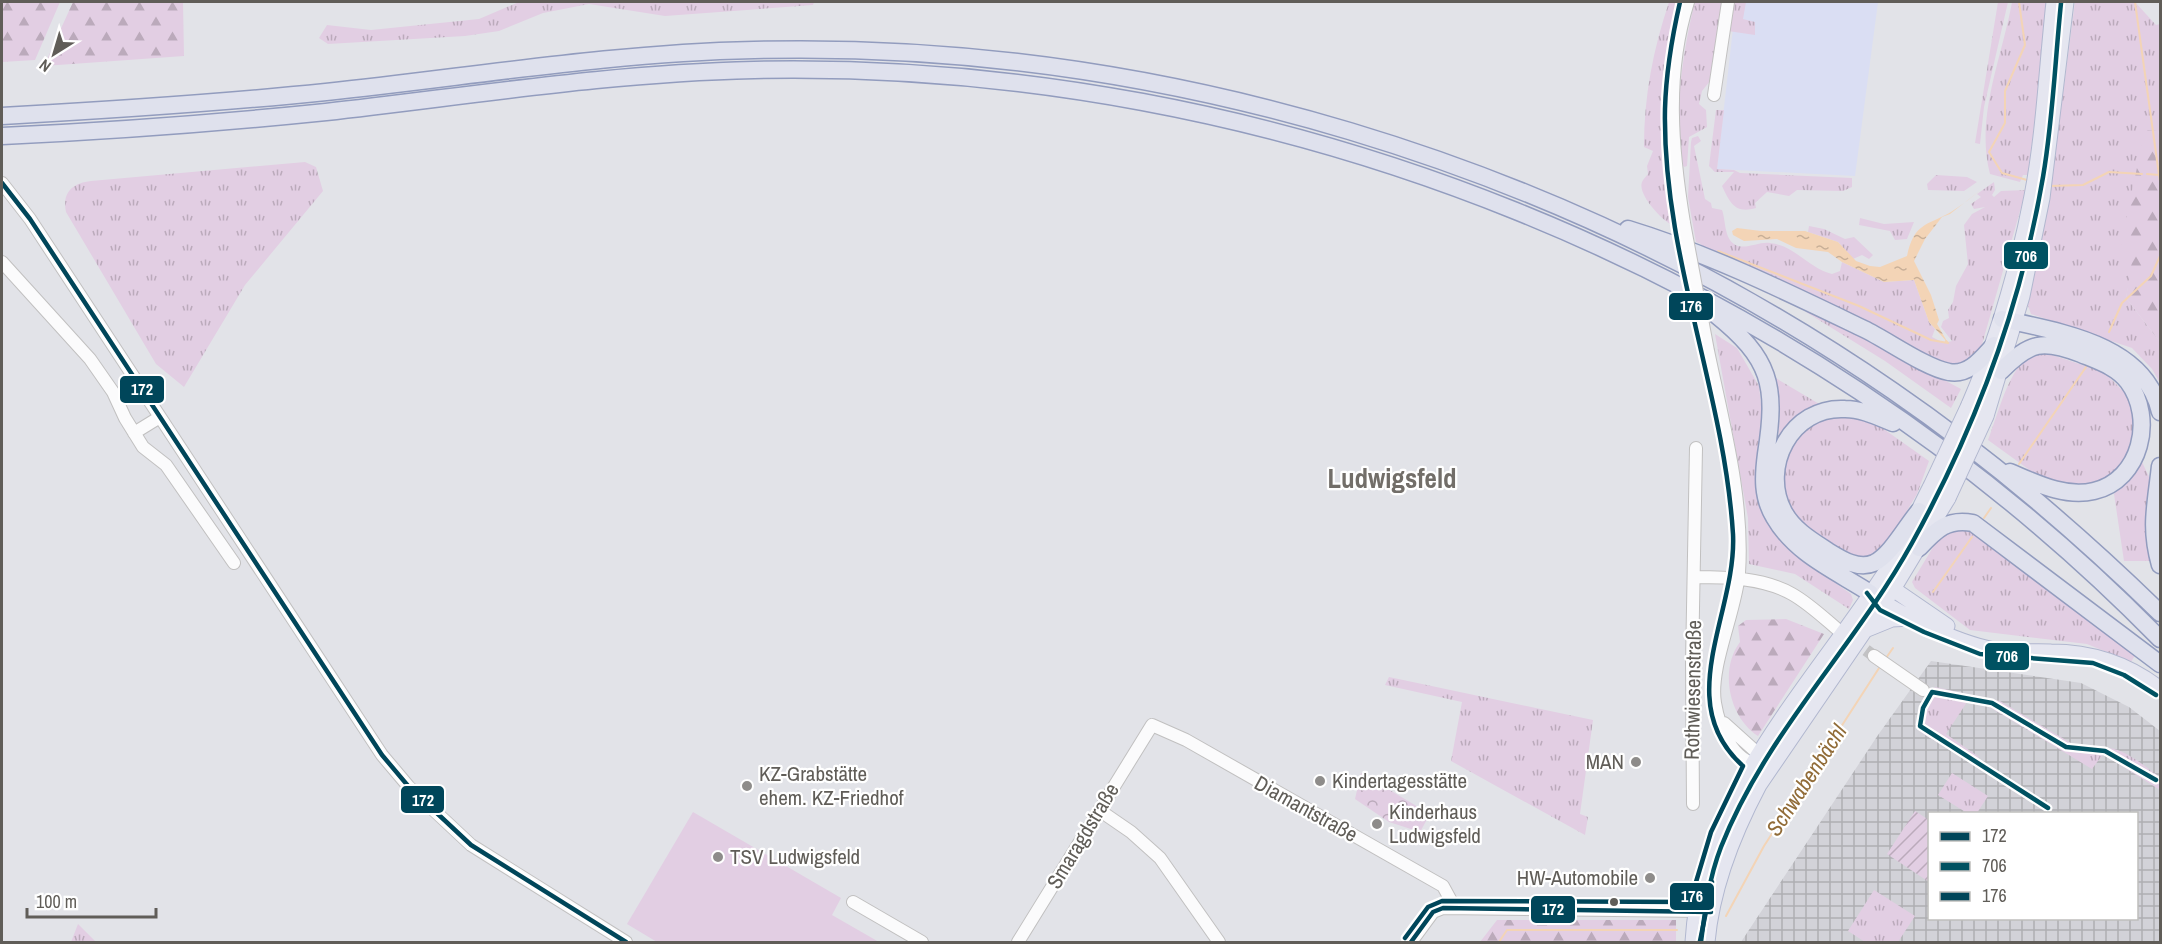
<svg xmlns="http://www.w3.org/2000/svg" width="2162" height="944" viewBox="0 0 2162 944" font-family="'Archivo Narrow',sans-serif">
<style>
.commercial{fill:#dadef3}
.industrial{fill:url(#industrial-grid);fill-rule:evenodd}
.grass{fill:url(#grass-tufts)}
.forest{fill:url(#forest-firs)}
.park{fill:url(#park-crowns)}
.garden{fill:url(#garden-furrows)}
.pitch{fill:#e2cee3}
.water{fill:url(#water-ripples)}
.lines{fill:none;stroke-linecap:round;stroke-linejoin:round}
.stream{stroke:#f3d4b6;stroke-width:2}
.minor-tunnel{stroke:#c2c2c4;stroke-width:12;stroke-dasharray:12 6;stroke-linecap:butt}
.minor-casing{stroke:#c1c0c0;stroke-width:14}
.major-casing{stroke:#b1b7cf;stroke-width:17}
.highway-casing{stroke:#929cbe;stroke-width:19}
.minor{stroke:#fbfbfc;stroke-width:12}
.major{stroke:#e5e6f0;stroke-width:15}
.highway{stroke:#dfe1ed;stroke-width:16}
.minor-bridge-casing{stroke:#c1c0c0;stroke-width:14;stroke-linecap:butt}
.major-bridge-casing{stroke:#b1b7cf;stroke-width:17;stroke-linecap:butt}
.minor-bridge{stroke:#fbfbfc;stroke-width:12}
.major-bridge{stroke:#e5e6f0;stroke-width:15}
.bus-1-casing{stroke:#fff;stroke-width:9}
.bus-2-casing{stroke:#fff;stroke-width:9}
.bus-3-casing{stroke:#fff;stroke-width:9}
.bus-1{stroke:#00465a;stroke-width:4.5}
.bus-2{stroke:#005262;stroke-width:4.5}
.bus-3{stroke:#00465a;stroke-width:4.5}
.poi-dot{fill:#8e8c8a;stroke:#fff;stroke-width:2}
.bus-dot{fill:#605d58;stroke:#fff;stroke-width:2}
.labels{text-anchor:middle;stroke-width:4.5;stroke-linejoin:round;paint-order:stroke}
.street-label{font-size:21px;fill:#605d58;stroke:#fff}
.poi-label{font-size:21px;fill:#605d58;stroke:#fff;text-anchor:start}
.water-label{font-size:22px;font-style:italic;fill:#916c38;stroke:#fff}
.district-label{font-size:27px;font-weight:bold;fill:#726e69;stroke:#fff}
.line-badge{stroke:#fff;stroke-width:2}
.badge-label{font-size:16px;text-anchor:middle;font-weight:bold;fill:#fff}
</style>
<defs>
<pattern id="industrial-grid" width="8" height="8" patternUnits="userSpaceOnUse" patternTransform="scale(1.5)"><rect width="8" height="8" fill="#d2d2d8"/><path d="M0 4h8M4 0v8" fill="none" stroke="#aeaeb2"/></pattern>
<pattern id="grass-tufts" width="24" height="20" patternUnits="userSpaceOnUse" patternTransform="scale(1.5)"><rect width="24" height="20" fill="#e2cee3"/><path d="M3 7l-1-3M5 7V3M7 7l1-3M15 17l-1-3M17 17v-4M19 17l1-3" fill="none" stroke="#bab"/></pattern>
<pattern id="forest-firs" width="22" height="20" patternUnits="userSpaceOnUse" patternTransform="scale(1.5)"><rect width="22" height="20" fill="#e2cee3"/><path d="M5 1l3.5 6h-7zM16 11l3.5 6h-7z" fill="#bab"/></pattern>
<pattern id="park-crowns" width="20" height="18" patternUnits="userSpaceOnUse" patternTransform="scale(1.5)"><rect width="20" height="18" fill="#e2cee3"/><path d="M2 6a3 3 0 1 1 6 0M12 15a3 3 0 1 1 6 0" fill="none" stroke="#bab"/></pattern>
<pattern id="garden-furrows" width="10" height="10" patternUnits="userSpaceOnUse" patternTransform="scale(1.5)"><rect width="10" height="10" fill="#e2cee3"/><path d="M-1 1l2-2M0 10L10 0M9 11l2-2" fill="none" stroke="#bab"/></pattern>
<pattern id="water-ripples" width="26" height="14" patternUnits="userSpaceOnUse" patternTransform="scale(1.5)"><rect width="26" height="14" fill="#f3d4b6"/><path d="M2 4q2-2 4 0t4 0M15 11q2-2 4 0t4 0" fill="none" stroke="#c8af97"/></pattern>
</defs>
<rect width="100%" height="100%" fill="#e2e3e8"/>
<path class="commercial" d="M 1736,2 L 1878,2 L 1855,176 L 1717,169 Z"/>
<path class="industrial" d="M 1931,661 L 2081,683 L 2129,707 L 2160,731 L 2160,942 L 1741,942 L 1878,735 ZM 1930,814 L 2136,814 L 2136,918 L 1930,918 Z"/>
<path class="grass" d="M 519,2 L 814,2 L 813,5 L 665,16 L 589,4 L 543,13 L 499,31 L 465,36 L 328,44 L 319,38 L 327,25 L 371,30 L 479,19 Z
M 1669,2 L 1678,2 C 1656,85 1661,142 1674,226 C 1663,222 1637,194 1642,182 C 1643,179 1646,177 1648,174 L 1647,166 L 1653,151 L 1644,147 C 1644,96 1653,50 1669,2 Z
M 1695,2 L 1725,2 L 1710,81 L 1702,91 L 1699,104 L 1706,110 L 1707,127 L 1689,137 L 1687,166 L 1684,167 C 1668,140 1686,34 1695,2 Z
M 1732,2 L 1746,2 L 1743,19 L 1755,22 L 1755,35 L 1728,31 Z
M 1998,2 L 2008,2 L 1984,107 L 1980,144 L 1975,143 Z
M 2012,2 L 2049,2 L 2028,175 L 2023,175 L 2020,182 L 1990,174 C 1975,117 2002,58 2012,2 Z
M 2075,2 L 2135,2 L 2156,25 L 2160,24 L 2160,138 L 2158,131 L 2126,298 L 2160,342 L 2160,383 L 2152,369 L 2132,348 L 2031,314 L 2027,303 L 2049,199 Z
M 1716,110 L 1724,110 L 1717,169 L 1734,170 L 1740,173 L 1852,178 L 1852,187 L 1843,191 L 1797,190 L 1789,196 L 1767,192 L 1755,203 L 1756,208 C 1735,214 1730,203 1722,186 L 1734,172 L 1715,172 L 1709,166 Z
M 1698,136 L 1701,141 L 1694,146 L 1705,199 L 1711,203 L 1712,208 L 1722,210 C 1726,221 1724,237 1734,244 C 1744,251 1759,241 1770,243 C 1794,245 1810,269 1832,274 L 1840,271 L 1842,262 L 1884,282 L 1914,280 L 1929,322 L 1935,329 L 1932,337 L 1944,343 L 1952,341 L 1941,327 L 1943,321 L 1949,318 L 1948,310 L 1953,302 L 1956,286 L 1968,264 L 1964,225 L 1972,214 L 1985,207 L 1974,209 L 1971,204 L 1981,197 L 1977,194 L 1994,182 L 1995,190 L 1992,195 L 1994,197 L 2001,191 L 2026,190 L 1981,348 L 1971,362 L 1952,368 L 1700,248 L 1701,244 L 1696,242 L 1688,197 L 1691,142 L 1692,138 Z
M 305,162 L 316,167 L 323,191 L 245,285 L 184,387 L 156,364 L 66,212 C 62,193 72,183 91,181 Z
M 1936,175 L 1967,177 L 1977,182 L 1964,191 L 1928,190 L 1927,184 Z
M 1860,218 L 1884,224 L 1914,222 L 1907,239 L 1895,240 L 1890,231 L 1859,225 Z
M 1809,226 L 1824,229 L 1845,239 L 1854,237 L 1873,255 L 1869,259 L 1862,255 L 1853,259 L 1838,242 L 1808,232 Z
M 1809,308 L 1961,389 L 1951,408 L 1885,361 L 1806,312 Z
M 1715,334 L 1737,348 L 1759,386 L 1762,414 L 1757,478 L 1777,534 L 1790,551 L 1851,594 L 1853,600 L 1849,609 L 1795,574 L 1749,564 L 1748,518 Z
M 2037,350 L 2104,372 L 2129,397 L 2136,424 L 2131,452 L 2113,473 L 2093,486 L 2068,487 L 2035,474 L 1988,440 C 2000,410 2008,366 2037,350 Z
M 1774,377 L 1821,405 L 1778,444 L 1780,414 Z
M 1852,415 L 1878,425 L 1929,461 L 1917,494 L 1887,544 L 1867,557 L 1848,557 L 1802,526 L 1786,503 L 1779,472 L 1787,451 L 1804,428 L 1822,418 Z
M 2142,462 L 2151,481 L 2152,561 L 2124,561 L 2114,494 Z
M 1967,528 L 2137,652 L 2131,662 L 2087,644 L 1970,630 L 1915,588 L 1912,582 L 1941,534 Z
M 1389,677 L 1593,720 L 1580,814 L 1588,817 L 1585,835 L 1451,761 L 1462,702 L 1385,685 Z
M 1935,687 L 2000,701 L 2081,749 C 2091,751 2100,747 2110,748 C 2128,751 2145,767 2160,777 L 2160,790 L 2103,754 L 2092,769 L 1971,696 L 1946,734 L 1979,757 L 1975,765 L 1920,732 L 1917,723 L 1927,694 Z
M 1952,773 L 1988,796 L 1977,813 L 1967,813 L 1938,795 Z
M 1874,890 L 1915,916 L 1898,942 L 1865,942 L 1848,931 Z
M 78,924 L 96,942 L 71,942 Z"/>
<path class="forest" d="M 2,2 L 60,2 L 35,60 L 2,62 Z
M 73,2 L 183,2 L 184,56 L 44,66 Z
M 2145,130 L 2158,131 L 2160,138 L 2160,342 L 2126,298 L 2132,260 L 2121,243 Z
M 1786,619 L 1824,634 L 1758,736 C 1729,717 1719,670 1740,642 L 1738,626 L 1746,620 Z
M 1497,920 L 1676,920 L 1676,942 L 1480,942 Z"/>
<path class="park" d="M 1361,773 L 1430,814 L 1420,832 L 1389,822 L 1355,799 Z"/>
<path class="garden" d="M 1915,811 L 1929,820 L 1929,882 L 1887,854 Z"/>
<path class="pitch" d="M 693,812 L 841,898 L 832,915 L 879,942 L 657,942 L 627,924 Z"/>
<path class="water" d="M 1982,189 L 1950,214 L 1942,217 L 1925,239 L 1914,261 L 1931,295 L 1939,320 L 1937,324 L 1948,343 L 1929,322 L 1914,280 L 1884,282 L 1842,262 L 1828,252 L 1796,248 L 1777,239 L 1744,241 L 1733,235 L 1732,231 L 1737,228 L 1761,231 L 1805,231 L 1838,242 L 1856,261 L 1870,266 L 1880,267 L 1907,256 C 1914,223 1926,226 1951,212 C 1962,205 1972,197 1982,189 Z"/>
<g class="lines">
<path class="stream" d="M 2019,2 L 2025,45 L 2005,91 L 2005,123 L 1989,152 L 2002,173 L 2027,180
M 2135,2 L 2159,175
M 2147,174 L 2159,175 L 2160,181
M 2050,186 L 2083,185 L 2109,172 L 2142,174
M 1718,251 L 1859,306 L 1931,340 L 1948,343 L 1946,341
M 2109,332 L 2122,303 L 2151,276 L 2160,256
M 2019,464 L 2086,367
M 1984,518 L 1991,508
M 1933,592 L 1972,537
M 1886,658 L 1893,648
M 1726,916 L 1764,846 L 1881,665
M 1499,942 L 1507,930 L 1677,930"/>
<path class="minor-tunnel" d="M 1837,629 L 1874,656"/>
<defs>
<path id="minor" d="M 1714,95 L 1728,2
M 2,183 L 30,219 L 382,755 L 409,787 L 471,845 L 626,942
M 1684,223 C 1672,150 1665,74 1688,2
M 2,262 L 90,359 L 113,392 L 125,418 L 143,447 L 166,465 L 234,563
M 1708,351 C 1723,423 1744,498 1739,573 C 1736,611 1709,667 1715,703 C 1719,727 1732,762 1760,765
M 134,433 L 160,417
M 1695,577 C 1727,577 1764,578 1792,594 C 1808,603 1823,617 1837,629
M 1874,656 L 1923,690
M 1724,723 L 1764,759
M 1693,804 L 1692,662 L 1696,448
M 1099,810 L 1131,832 L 1160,858 L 1219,942
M 853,902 L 922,942
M 1018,942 L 1152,725 L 1186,740 L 1443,886 L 1455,908
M 1411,942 L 1433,912 L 1443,908 L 1704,911"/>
<path id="major" d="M 1969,405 C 1998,338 2018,268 2032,196 C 2044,134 2047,65 2054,2
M 1986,416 L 2022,296 L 2042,198 L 2066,2
M 1884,587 L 1893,589 L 1947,626
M 1875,597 C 1907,619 1962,645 2000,651 C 2017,653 2034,651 2051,652 C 2092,652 2128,664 2160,689
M 1865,630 L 1892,619 L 1911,618
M 1693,942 C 1701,795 1813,685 1889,567 C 1905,541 1917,513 1931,486
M 1707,942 C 1712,887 1733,834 1759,785 L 1893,589 L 1948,498"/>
<path id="highway" d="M 2,116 C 110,110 218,103 326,92 C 469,77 610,53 754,50 C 1155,40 1563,163 1893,391 C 1989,457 2077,532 2160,613
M 2,136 C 110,131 218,123 326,112 C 469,96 611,73 754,70 C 1274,59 1796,267 2160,639
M 1628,229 C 1710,254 1787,292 1864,329 C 1887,340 1926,368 1949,372 C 1969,376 1982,358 1994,345
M 1715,314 C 1771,359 1777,385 1766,454 C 1763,477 1762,497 1774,517 C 1795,554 1836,571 1870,593
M 2002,319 C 2060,332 2145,344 2160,412
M 2001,371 C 2030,342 2042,339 2081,354 C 2098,361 2117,367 2128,382 C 2155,418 2141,480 2094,491 C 2065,498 2036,483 2010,472
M 1893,423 C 1878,417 1862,409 1845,409 C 1791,406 1760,467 1784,512 C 1794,530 1811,540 1828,551 C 1841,559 1858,570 1874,563 C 1891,555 1906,526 1919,511
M 2160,466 C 2156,504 2149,527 2160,565
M 1919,548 C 1936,530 1947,518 1973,523 L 2160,664"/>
</defs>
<use href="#minor" class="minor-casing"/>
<use href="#major" class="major-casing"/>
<use href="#highway" class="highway-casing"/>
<use href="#minor" class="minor"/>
<use href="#major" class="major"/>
<use href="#highway" class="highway"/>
<defs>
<path id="minor-bridge" d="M 1684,223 L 1708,351"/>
<path id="major-bridge" d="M 1931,486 L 1969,405
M 1948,498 L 1986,416"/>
</defs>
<use href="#minor-bridge" class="minor-bridge-casing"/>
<use href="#major-bridge" class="major-bridge-casing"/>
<use href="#minor-bridge" class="minor-bridge"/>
<use href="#major-bridge" class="major-bridge"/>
<defs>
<path id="bus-1" d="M 2,183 L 30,219 L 382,755 L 409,787 L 471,845 L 626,942
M 1411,942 L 1433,912 L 1443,908 L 1711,912"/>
<path id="bus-2" d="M 1867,593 L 1880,610 L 1924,632 L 1980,654 L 2093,663 L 2124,675 L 2156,695
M 2048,808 L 1920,726 L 1923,708 L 1932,692 L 1992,703 L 2066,747 L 2105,751 L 2156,780
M 1701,942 C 1705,910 1709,878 1721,847 C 1766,733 1854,648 1912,543 C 1975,429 2021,306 2043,177 C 2053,119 2055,61 2061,3"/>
<path id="bus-3" d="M 1405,938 L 1428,907 L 1442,901 L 1690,902 L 1711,832 L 1743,766 C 1671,702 1737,613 1733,534 C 1724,391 1662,254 1665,109 C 1666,72 1672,37 1680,2
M 1700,941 L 1712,882"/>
</defs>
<use href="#bus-1" class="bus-1-casing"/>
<use href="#bus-2" class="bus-2-casing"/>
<use href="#bus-3" class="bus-3-casing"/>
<use href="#bus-1" class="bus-1"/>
<use href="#bus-2" class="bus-2"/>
<use href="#bus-3" class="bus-3"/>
</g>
<g class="poi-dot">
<circle cx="1636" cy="762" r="6"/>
<circle cx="1320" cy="781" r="6"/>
<circle cx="747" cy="786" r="6"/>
<circle cx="1377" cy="824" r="6"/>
<circle cx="718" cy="857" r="6"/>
<circle cx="1650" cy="878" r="6"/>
</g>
<circle class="bus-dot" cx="1614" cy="902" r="5"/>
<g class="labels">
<g class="street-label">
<text transform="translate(1693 690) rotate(-89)" y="7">Rothwiesenstraße</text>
<text transform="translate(1306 809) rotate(29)" y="7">Diamantstraße</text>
<text transform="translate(1083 836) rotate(-59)" y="7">Smaragdstraße</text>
</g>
<g class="poi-label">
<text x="1624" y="769" text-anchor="end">MAN</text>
<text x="759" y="781">KZ-Grabstätte<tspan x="759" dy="24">ehem. KZ-Friedhof</tspan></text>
<text x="1332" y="788">Kindertagesstätte</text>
<text x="1389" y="819">Kinderhaus<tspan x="1389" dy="24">Ludwigsfeld</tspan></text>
<text x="730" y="864">TSV Ludwigsfeld</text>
<text x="1638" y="885" text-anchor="end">HW-Automobile</text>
</g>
<g class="water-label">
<text transform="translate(1806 780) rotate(-57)" y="8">Schwabenbächl</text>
</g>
<g class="district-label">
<text x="1392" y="488">Ludwigsfeld</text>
</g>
</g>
<g class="line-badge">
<rect x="2003" y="241" width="46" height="29" rx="6" fill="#005262"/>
<rect x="1668" y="292" width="46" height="29" rx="6" fill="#00465a"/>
<rect x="119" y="375" width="46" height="29" rx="6" fill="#00465a"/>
<rect x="1984" y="642" width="46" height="29" rx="6" fill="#005262"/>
<rect x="400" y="785" width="45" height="29" rx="6" fill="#00465a"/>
<rect x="1669" y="882" width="46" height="29" rx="6" fill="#00465a"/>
<rect x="1530" y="895" width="46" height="29" rx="6" fill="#00465a"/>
</g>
<g class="badge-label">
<text x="2026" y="262">706</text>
<text x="1691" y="312">176</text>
<text x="142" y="395">172</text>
<text x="2007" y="662">706</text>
<text x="423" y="806">172</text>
<text x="1692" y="902">176</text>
<text x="1553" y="915">172</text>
</g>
<rect width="2162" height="944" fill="none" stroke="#605d58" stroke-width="6"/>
<rect x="1928" y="812" width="210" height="108" fill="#ffffff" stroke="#bfbebc" stroke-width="1.5"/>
<rect x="1940" y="832" width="30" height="9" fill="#00465a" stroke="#bfbebc" stroke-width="1.5"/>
<text x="1982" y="842" font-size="18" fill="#605d58">172</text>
<rect x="1940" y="862" width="30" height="9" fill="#005262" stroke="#bfbebc" stroke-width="1.5"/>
<text x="1982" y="872" font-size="18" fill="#605d58">706</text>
<rect x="1940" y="892" width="30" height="9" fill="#00465a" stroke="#bfbebc" stroke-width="1.5"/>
<text x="1982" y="902" font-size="18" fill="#605d58">176</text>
<g transform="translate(54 54) rotate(217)" stroke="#ffffff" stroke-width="4.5" paint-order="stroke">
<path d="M0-4.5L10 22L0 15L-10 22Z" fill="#605d58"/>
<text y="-9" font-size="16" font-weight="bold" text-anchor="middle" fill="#605d58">N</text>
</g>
<path d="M27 908v9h129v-9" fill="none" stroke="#605d58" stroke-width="3"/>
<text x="36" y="908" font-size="18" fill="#605d58" stroke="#ffffff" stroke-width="4.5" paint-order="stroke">100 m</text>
</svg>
